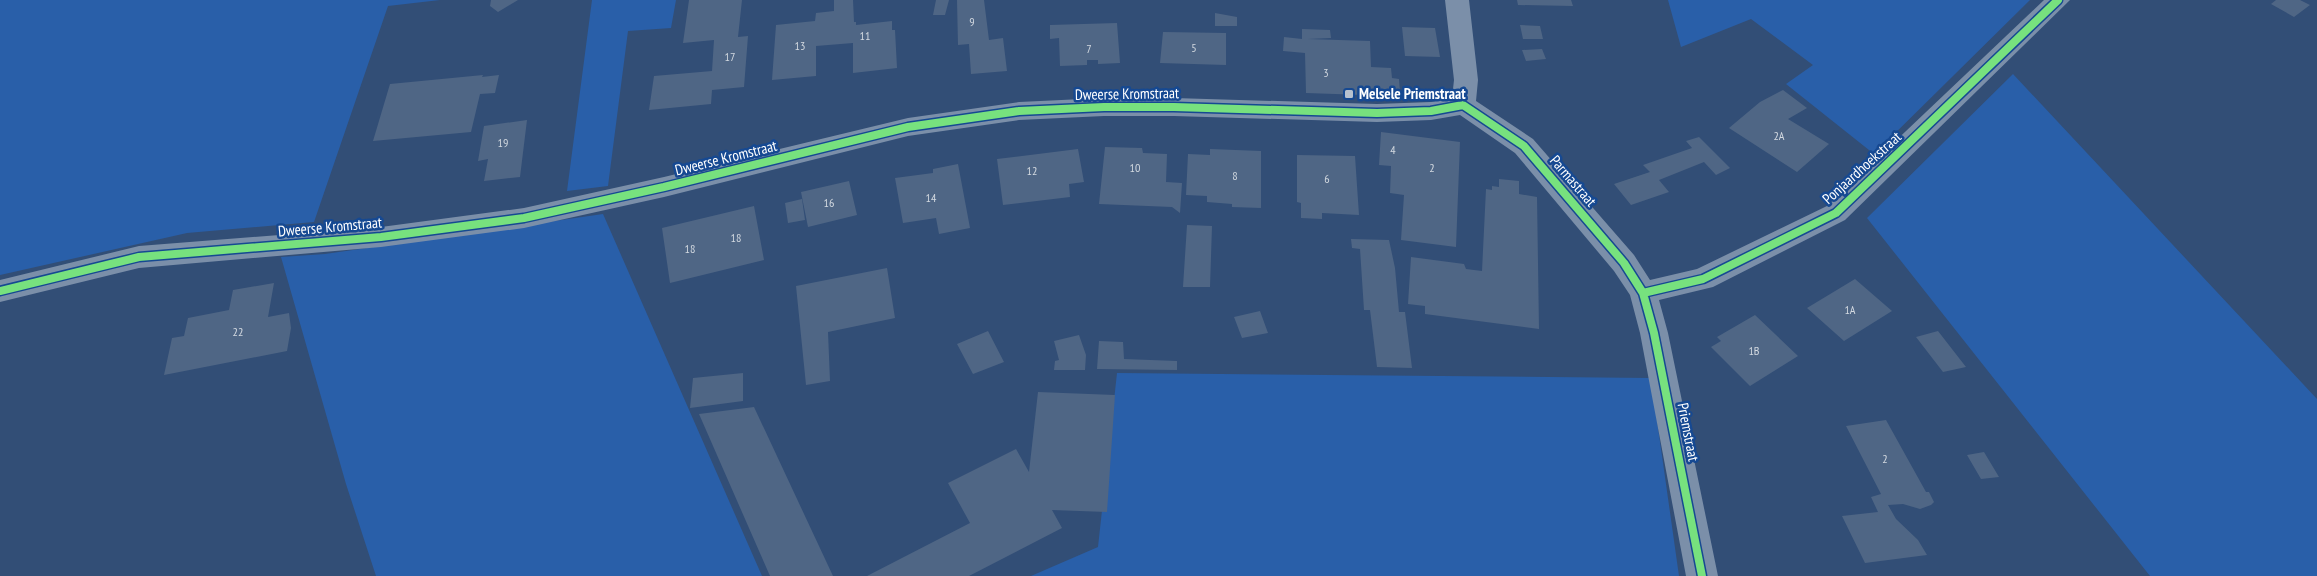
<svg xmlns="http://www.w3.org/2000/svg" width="2317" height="576" viewBox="0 0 2317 576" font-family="'PT Sans Narrow',sans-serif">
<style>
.green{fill:#295fa9}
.building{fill:#4f6685}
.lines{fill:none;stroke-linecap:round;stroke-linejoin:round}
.street{fill:#7b8fa9;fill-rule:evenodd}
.cycleway-casing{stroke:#164992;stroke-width:11}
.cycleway{stroke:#77e17e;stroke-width:8}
.poi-dot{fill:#b7c1cf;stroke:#164992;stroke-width:2}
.labels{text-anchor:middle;stroke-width:5;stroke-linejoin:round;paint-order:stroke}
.number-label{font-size:12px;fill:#d3d9e0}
.street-label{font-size:15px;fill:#fff;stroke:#164992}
.poi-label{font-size:15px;font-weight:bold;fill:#fff;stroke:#164992;text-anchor:start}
</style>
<rect width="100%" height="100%" fill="#324e76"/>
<path class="green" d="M 0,0 L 440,0 L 388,6 L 314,222 L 187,233 L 0,275 Z
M 592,0 L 676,0 L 671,28 L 628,31 L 608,186 L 567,191 Z
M 1668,0 L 2030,0 L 1874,154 L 1786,84 L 1813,65 L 1751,19 L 1681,47 Z
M 2013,74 L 2317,399 L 2317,576 L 2150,576 L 1867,218 Z
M 603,214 L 762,576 L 376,576 L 346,484 L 281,257 L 325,254 Z
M 1117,373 L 1651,378 L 1679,576 L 1031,576 L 1098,547 Z"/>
<path class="building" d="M 491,0 L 518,0 L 498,12 L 490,6 Z
M 689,0 L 742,0 L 738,37 L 748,36 L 744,87 L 712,90 L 711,104 L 649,110 L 654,76 L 712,71 L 714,40 L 683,43 Z
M 834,0 L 853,0 L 854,22 L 856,22 L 856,25 L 892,21 L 892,30 L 895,30 L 897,68 L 853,73 L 853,43 L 816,46 L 816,76 L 772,80 L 776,25 L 815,21 L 816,13 L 834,11 Z
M 936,0 L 949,0 L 945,15 L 933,15 Z
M 957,0 L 984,0 L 989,40 L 1003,38 L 1007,71 L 971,74 L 969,44 L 958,45 Z
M 1517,0 L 1571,0 L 1573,6 L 1518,5 Z
M 2276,0 L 2300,0 L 2310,5 L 2294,17 L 2271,4 Z
M 1215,13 L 1237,17 L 1237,26 L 1215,26 Z
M 1117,23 L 1120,63 L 1098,64 L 1098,60 L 1087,60 L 1087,65 L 1060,66 L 1059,38 L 1050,39 L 1050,25 Z
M 1520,25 L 1540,26 L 1543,39 L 1523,39 Z
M 1402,27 L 1435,28 L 1440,57 L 1405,56 Z
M 1302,29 L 1330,30 L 1331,38 L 1308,39 L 1370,41 L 1371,67 L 1391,68 L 1392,78 L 1399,79 L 1400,93 L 1393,93 L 1393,96 L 1306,93 L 1305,53 L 1283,51 L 1284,37 L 1302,39 Z
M 1163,32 L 1226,33 L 1226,65 L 1160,63 Z
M 1542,49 L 1546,59 L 1526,61 L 1522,50 Z
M 483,75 L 482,77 L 499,75 L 495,93 L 480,94 L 471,132 L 373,141 L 390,84 Z
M 1783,90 L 1807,108 L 1788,119 L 1829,144 L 1797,172 L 1729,128 L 1760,102 Z
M 527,120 L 520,177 L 484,181 L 488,159 L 478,161 L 484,126 Z
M 1381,132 L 1460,142 L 1456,247 L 1401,240 L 1404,195 L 1390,193 L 1391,166 L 1379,165 Z
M 1699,137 L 1730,168 L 1716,175 L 1704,162 L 1659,180 L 1669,192 L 1631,205 L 1614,184 L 1650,172 L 1643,165 L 1692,148 L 1686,141 Z
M 1105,147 L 1142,148 L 1143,153 L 1167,154 L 1166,182 L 1182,183 L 1180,213 L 1172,207 L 1099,204 Z
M 1078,149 L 1084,182 L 1069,184 L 1070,197 L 1003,205 L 997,159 Z
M 1210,149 L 1261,151 L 1261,208 L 1232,207 L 1232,204 L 1207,202 L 1207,196 L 1186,195 L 1188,154 L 1210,155 Z
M 1297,155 L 1355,156 L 1359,215 L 1322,213 L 1322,219 L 1301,218 L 1301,203 L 1297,202 Z
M 958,164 L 970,228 L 939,234 L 936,218 L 903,223 L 895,178 L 933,173 L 933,169 Z
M 1499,179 L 1519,181 L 1519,194 L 1537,197 L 1539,329 L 1425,314 L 1425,306 L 1408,304 L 1411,257 L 1464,264 L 1466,269 L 1482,271 L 1486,189 L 1492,190 L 1492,186 L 1499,187 Z
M 849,181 L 857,215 L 808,227 L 801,192 Z
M 802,199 L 805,220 L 788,223 L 785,203 Z
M 754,206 L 764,260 L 670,283 L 662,228 Z
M 1187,225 L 1212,226 L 1210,287 L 1183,287 Z
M 1351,239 L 1389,240 L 1395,268 L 1399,312 L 1405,312 L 1412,368 L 1377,367 L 1370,310 L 1364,310 L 1360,249 L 1352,248 Z
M 887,268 L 895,318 L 828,332 L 830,381 L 806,385 L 796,286 Z
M 1855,279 L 1892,311 L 1844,341 L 1807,308 Z
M 274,283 L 268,317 L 289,313 L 291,328 L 287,351 L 164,375 L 172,338 L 184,336 L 188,318 L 229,310 L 233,290 Z
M 1260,311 L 1268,333 L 1242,338 L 1234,317 Z
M 1755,315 L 1798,356 L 1750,386 L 1711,347 L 1721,341 L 1717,337 Z
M 988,331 L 1004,362 L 973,374 L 957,344 Z
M 1938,331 L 1966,367 L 1943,372 L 1916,337 Z
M 1079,335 L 1086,355 L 1085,370 L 1054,370 L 1055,361 L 1059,360 L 1054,341 Z
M 1099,341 L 1123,342 L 1124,359 L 1177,361 L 1177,370 L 1097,369 Z
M 743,373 L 743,401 L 690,408 L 693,378 Z
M 1038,392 L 1115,395 L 1107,512 L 1052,510 L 1062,528 L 969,576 L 867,576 L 970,523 L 948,483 L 1016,449 L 1029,472 Z
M 754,407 L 833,576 L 770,576 L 699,414 Z
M 1886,420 L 1926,492 L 1929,492 L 1934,502 L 1931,505 L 1920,509 L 1903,504 L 1888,505 L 1896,519 L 1918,540 L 1927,555 L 1865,563 L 1842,516 L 1878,512 L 1871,497 L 1881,494 L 1846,426 Z
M 1984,452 L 1999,477 L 1981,479 L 1967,455 Z"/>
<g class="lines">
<path class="street" d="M 1445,0 L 1469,0 L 1478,80 L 1476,101 L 1533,139 L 1634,255 L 1650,280 L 1697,269 L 1827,206 L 2044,0 L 2070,0 L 1845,220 L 1713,287 L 1659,300 L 1668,333 L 1718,576 L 1686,576 L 1640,333 L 1630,295 L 1614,271 L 1515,153 L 1460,115 L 1431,120 L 1377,122 L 1174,116 L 1104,116 L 1019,120 L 908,136 L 664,197 L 524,228 L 381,247 L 139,268 L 0,302 L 0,280 L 139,246 L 381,227 L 524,208 L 664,177 L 908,118 L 1019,102 L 1104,98 L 1174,98 L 1377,104 L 1431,102 L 1452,98 L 1454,80 Z"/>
<defs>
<path id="cycleway" d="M 0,291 L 139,257 L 381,237 L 524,218 L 664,187 L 908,127 L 1019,111 L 1104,107 L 1174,107 L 1377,113 L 1431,111 L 1463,105 L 1524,146 L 1624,263 L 1643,293 L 1654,333 L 1702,576
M 1643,293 L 1703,279 L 1836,213 L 2058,0"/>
</defs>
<use href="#cycleway" class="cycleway-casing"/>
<use href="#cycleway" class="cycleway"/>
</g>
<rect class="poi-dot" x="1344" y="89" width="10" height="10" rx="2.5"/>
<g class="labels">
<g class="number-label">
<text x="972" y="26">9</text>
<text x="865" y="40">11</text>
<text x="800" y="50">13</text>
<text x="1194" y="52">5</text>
<text x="1089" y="53">7</text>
<text x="730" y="61">17</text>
<text x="1326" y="77">3</text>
<text x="1779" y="140">2A</text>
<text x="503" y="147">19</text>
<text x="1393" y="154">4</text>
<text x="1135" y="172">10</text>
<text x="1432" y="172">2</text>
<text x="1032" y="175">12</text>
<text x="1235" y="180">8</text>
<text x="1327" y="183">6</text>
<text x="931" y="202">14</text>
<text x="829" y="207">16</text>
<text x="736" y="242">18</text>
<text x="690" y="253">18</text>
<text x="1850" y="314">1A</text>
<text x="238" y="336">22</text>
<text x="1754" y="355">1B</text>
<text x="1885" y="463">2</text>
</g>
<g class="street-label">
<text transform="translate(1127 94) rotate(-1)" y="5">Dweerse Kromstraat</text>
<text transform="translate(726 158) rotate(-14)" y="5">Dweerse Kromstraat</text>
<text transform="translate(1862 168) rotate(-42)" y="5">Ponjaardhoekstraat</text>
<text transform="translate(1573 181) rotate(49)" y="5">Parmastraat</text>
<text transform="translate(330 227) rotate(-5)" y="5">Dweerse Kromstraat</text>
<text transform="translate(1688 432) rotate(79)" y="5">Priemstraat</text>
</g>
<g class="poi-label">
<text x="1359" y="99">Melsele Priemstraat</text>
</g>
</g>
</svg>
